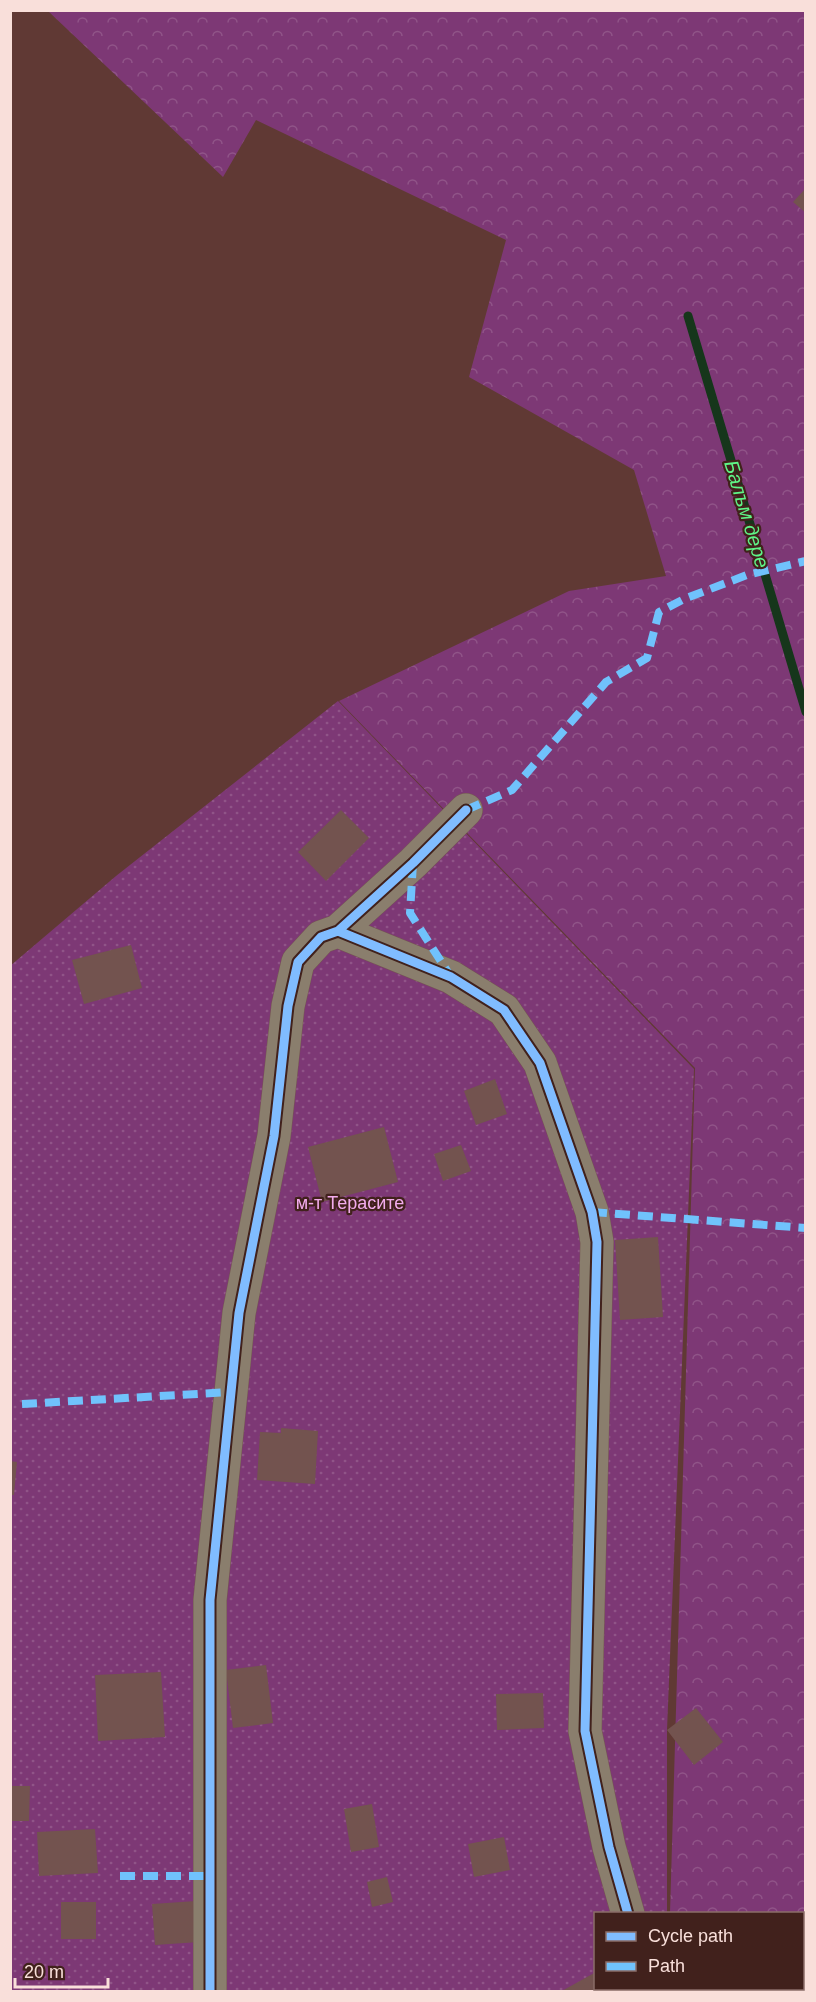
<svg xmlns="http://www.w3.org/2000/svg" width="816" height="2002" viewBox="0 0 816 2002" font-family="Arial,sans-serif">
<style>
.green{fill:url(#green-dots)}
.forest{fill:url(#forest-crowns)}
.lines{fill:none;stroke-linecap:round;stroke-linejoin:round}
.stream{stroke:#16361b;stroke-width:9}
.building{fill:#73534f}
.minor-casing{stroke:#755652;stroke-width:34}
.minor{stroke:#8a7e6d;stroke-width:33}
.quiet{stroke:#70c2fc;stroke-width:8;stroke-dasharray:15 8;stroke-linecap:butt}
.cycleway-casing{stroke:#41211c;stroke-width:13}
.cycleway{stroke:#80bcff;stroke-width:9}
.labels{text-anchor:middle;stroke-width:4.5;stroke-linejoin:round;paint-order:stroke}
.park-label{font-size:18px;fill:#f3aced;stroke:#41211c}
.water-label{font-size:20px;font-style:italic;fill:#5ff587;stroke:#41211c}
</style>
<defs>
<pattern id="green-dots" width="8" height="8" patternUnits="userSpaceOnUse" patternTransform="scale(1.5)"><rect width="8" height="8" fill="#7d3875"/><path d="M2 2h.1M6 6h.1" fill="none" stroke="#905488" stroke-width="1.8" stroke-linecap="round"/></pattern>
<pattern id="forest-crowns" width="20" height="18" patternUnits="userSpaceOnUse" patternTransform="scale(1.5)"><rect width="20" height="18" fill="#7d3875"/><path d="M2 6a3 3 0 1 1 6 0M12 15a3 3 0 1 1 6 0" fill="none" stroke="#905488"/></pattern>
</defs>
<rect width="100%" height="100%" fill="#603934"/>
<path class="green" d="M 338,701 L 694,1069 L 667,1730 L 667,1913 L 596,1914 L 596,1988 L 668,1988 L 670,1991 L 11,1991 L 10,966 L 116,876 Z"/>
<path class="forest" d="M 48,11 L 805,11 L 805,1991 L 671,1992 L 670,1989 L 802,1988 L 802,1914 L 670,1913 L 695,1068 L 339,701 L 569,591 L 666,576 L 634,470 L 469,377 L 506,240 L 256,120 L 223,177 Z"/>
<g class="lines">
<path class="stream" d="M 688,316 L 806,712"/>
</g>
<path class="building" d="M 806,188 L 806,213 L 793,202 Z
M 341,810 L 369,838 L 326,881 L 298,852 Z
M 131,945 L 142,988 L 84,1004 L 72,960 Z
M 495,1079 L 507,1114 L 476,1125 L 464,1091 Z
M 384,1127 L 398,1182 L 322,1202 L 308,1147 Z
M 461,1145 L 471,1171 L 443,1181 L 434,1154 Z
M 658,1237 L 663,1317 L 620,1320 L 615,1240 Z
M 281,1428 L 318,1431 L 315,1484 L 257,1480 L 260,1432 L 281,1433 Z
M 10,1461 L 17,1462 L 14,1495 L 10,1495 Z
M 266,1665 L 273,1723 L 233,1728 L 226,1670 Z
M 161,1672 L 165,1737 L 98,1741 L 95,1675 Z
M 543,1693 L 544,1728 L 497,1730 L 496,1694 Z
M 696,1708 L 723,1742 L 694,1765 L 667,1730 Z
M 10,1786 L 30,1786 L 29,1821 L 10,1821 Z
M 372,1804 L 379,1847 L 351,1852 L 344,1809 Z
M 95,1829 L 98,1873 L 39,1876 L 37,1832 Z
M 504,1837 L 510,1870 L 474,1877 L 468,1844 Z
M 387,1877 L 393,1902 L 372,1907 L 367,1882 Z
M 196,1901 L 199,1942 L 155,1945 L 152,1904 Z
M 61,1902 L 96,1902 L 96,1939 L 61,1939 Z
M 596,1972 L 596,1988 L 620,1988 L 622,1992 L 560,1992 Z"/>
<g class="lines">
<defs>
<path id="minor" d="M 338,931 L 451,977 L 504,1010 L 540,1063 L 592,1212 L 597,1242 L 585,1731 L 609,1847 L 628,1914
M 659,1988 L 661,1992
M 210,1992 L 210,1600 L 239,1313 L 274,1136 L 288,1006 L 298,962 L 321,937 L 338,931 L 413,863 L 466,810"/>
</defs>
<use href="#minor" class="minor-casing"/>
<use href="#minor" class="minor"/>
<path class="quiet" d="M 466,810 L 512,790 L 606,682 L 647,658 L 659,612 L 684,599 L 747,575 L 806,561
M 413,863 L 410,913 L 449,974
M 592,1212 L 806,1228
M 22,1404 L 231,1392
M 120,1876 L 210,1876"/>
<defs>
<path id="cycleway" d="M 338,931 L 451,977 L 504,1010 L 540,1063 L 592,1212 L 597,1242 L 585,1731 L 609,1847 L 628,1914
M 210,1992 L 210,1600 L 239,1313 L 274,1136 L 288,1006 L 298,962 L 321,937 L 338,931 L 413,863 L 466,810"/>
</defs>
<use href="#cycleway" class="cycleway-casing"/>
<use href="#cycleway" class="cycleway"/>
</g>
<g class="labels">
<g class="park-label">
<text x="350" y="1209">м-т Терасите</text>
</g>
<g class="water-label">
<text transform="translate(747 514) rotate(73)" y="7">Балъм дере</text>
</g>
</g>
<rect width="816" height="2002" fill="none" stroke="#f9dfda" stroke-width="24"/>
<rect x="594" y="1912" width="210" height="78" fill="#41211c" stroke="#8b6d68" stroke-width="1.5"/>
<rect x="606" y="1932" width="30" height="9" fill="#80bcff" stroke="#8b6d68" stroke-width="1.5"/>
<text x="648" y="1942" font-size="18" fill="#f9dfda">Cycle path</text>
<rect x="606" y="1962" width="30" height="9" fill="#70c2fc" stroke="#8b6d68" stroke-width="1.5"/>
<text x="648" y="1972" font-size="18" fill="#f9dfda">Path</text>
<path d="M15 1978v9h93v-9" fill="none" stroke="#f9dfda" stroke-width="3"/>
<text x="24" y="1978" font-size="18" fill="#f9dfda" stroke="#41211c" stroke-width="4.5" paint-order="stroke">20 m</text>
</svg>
